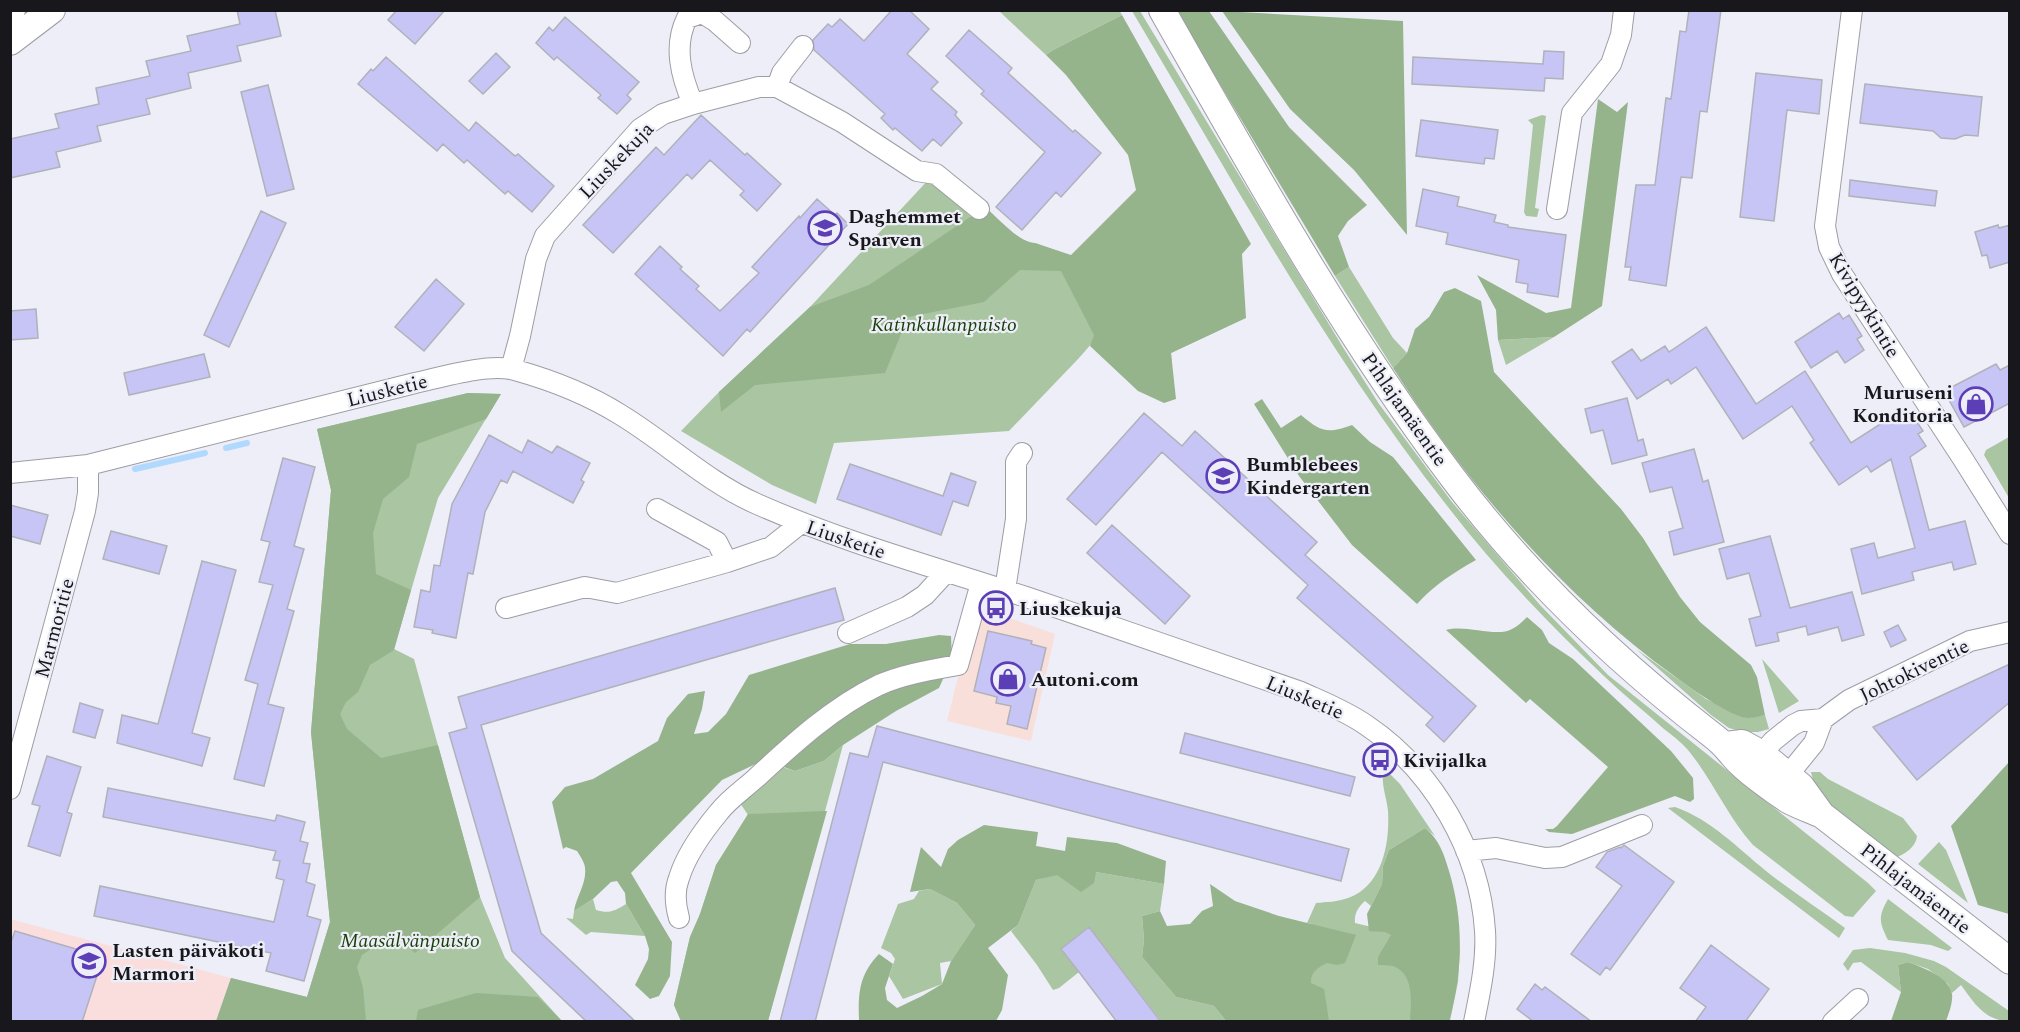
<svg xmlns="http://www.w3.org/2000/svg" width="2020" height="1032" viewBox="0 0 2020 1032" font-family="Spectral,serif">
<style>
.commercial{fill:#f9dfda}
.education{fill:#f9dedd}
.green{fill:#a9c5a2}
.forest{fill:#95b48c}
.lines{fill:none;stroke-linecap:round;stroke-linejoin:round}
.stream{stroke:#b0d9fd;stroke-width:6}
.building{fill:#c6c5f5;stroke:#b1b1ba;stroke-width:1.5}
.minor-casing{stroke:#9d9da5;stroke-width:22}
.major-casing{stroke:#9d9da5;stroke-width:28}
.minor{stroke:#fff;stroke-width:20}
.major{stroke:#fff;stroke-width:26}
.labels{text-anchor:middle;stroke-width:4.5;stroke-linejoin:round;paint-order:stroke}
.street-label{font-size:20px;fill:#18181c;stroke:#eeeef8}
.poi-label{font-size:20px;font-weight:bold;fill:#18181c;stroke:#eeeef8;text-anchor:start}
.park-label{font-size:20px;font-style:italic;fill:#153f05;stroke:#eeeef8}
</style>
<rect width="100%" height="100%" fill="#eeeef8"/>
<path class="commercial" d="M 976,606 L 1055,634 L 1031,741 L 947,721 Z"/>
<path class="education" d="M 10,919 L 231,978 L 216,1021 L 11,1021 Z"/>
<path class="green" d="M 1119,10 L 1122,15 L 1053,50 L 1046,55 L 999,11 Z
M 1132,11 L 1140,11 L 1344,349 L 1379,404 L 1452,502 L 1540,605 L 1608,675 L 1868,883 L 1876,891 L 1853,917 L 1845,916 L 1753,845 C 1727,816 1712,779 1688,750 C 1681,742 1672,735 1664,729 C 1644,711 1624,695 1605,677 C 1549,624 1495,568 1448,507 C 1327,353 1232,179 1132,11 Z
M 1542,115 L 1546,116 L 1535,208 L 1539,209 L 1537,217 L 1526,216 L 1524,212 L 1533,125 L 1528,120 Z
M 930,178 L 971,217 L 985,207 C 997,217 1020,244 1035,243 L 1071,256 L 1226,327 L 1171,353 L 1172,368 L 1113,319 L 1079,358 L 1009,431 L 834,443 L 816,504 L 772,485 L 681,431 L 719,392 L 810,307 Z
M 1349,267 L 1393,338 L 1407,353 L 1393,368 L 1335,276 Z
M 1554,337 L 1506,365 L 1498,340 Z
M 468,393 L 501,394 L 438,498 L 394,649 L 414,659 L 480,897 L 505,958 L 562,1021 L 216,1022 L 231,978 L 307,997 L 330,922 L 311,732 L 331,490 L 317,429 Z
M 2009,437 L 2009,498 L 1984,455 L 1986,450 Z
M 1636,649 L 1706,699 L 1746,718 L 1765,715 L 1769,729 L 1758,732 L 1743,732 L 1729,728 L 1711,715 Z
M 1762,659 L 1799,701 L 1779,713 Z
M 843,745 L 768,1021 L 681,1021 L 674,1005 L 690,937 L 700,914 L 716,865 L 748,815 L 740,803 L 779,766 L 795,771 L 824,761 Z
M 1384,770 L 1387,771 L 1400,784 L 1435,836 L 1425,828 L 1389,850 L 1383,866 L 1382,884 L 1371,906 L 1365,901 C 1358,907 1354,914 1355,923 L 1460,948 L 1458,982 L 1450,1021 L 1290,1022 L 1312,924 L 1307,923 L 1316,903 C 1327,902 1337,902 1348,898 C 1382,886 1390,844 1388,811 C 1387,798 1380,782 1384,770 Z
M 1811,772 L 1820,772 L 1828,779 L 1903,818 L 1917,836 C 1916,847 1905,854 1895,858 L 1817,795 Z
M 1675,807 C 1710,819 1738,848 1766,871 C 1791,891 1819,909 1845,928 L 1839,938 L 1668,808 Z
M 1939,842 L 1946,850 L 1968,903 L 1918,864 Z
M 1096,872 L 1164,884 L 1160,911 L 1142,916 L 1144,940 L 1142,957 L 1176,997 L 1214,1006 L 1226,1021 L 1161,1021 L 1089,927 L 1061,949 L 1079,972 L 1059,988 L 1053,990 L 1037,965 L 1011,931 L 1018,925 L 1036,880 L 1057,874 Z
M 930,889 L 957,903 L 975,925 L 951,961 L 940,963 L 942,984 L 903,999 L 889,976 L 895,959 L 891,953 L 881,948 L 898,904 L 914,899 L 919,891 Z
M 593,899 L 596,910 C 609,914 615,911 626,904 L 645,936 L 591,932 L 586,935 L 566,918 L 573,919 L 574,911 Z
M 1888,899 L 1952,948 L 1948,951 L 1931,945 L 1888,940 C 1879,922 1878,917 1888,899 Z
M 1870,948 L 1905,953 L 1934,961 L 1946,967 L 2009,1011 L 2009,1021 C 1985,1021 1974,1003 1961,985 L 1952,993 L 1948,984 L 1928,969 L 1908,962 L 1898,965 L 1901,992 L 1861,962 L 1853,963 L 1848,971 L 1843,964 L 1853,950 Z"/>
<path class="forest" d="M 1176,11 L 1209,11 L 1289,127 L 1367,205 L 1348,221 L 1338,236 L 1349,267 L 1335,276 Z
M 1222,11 L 1403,21 L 1407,235 L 1354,170 L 1290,109 Z
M 1122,15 L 1251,244 L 1242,254 L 1246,318 L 1171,353 L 1176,399 L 1164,403 L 1138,391 L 1090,346 L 1094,335 L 1061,271 L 1020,270 L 984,302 L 908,317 L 885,373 L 755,385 L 721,412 L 719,392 L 810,307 L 869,285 L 985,207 C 997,217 1020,244 1035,243 L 1071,255 L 1136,190 L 1128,155 L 1066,75 L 1046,55 L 1053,50 Z
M 1598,99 L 1617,112 L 1628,102 L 1602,306 L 1554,337 L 1498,340 L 1496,310 L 1477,275 L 1546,313 L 1571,308 Z
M 1455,288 L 1481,301 L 1494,372 L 1621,509 L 1643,538 L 1680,597 L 1700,622 L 1751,665 L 1757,677 L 1765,715 C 1760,716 1753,718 1747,718 C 1731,717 1687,686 1673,675 C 1561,594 1467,484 1393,368 L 1407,353 L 1415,329 L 1429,317 L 1444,292 Z
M 468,393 L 501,394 L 486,419 L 417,444 L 409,477 L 383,499 L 373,533 L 376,574 L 411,590 L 394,650 L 370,665 L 358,692 L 346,702 L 340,714 L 347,729 L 381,758 L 438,745 L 480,897 L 415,953 L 392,935 L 362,955 L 357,967 L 363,988 L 366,1021 L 216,1021 L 231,978 L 307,997 L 330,922 L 311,732 L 331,490 L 317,429 Z
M 1262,399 L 1281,428 L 1301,415 C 1321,432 1327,434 1352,425 L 1370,442 L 1393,457 L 1476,560 C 1453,573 1434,585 1417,604 L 1352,545 L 1299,476 L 1254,404 Z
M 1527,617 L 1542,630 L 1549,643 L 1573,659 L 1671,751 L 1693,778 L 1694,799 L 1690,802 L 1675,796 L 1572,834 L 1549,832 L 1545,829 L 1553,829 L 1557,826 L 1608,767 L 1530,699 L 1526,703 L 1446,630 C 1466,624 1496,638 1512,629 C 1518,626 1523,621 1527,617 Z
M 939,635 L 951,636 L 952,659 L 939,688 L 896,711 L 843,745 L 824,761 L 795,771 L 764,760 L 722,780 L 631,873 L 672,942 L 670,976 L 659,996 L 650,999 L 635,985 L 648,959 L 649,949 L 645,936 L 626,904 L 625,893 L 617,881 L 611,882 L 593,899 L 574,911 C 576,897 587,883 585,868 C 585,863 580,856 577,851 L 566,847 L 563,849 L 552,802 L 565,787 L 593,779 L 658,741 L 667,718 L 688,694 L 705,691 L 702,709 L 694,734 L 708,732 L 726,714 L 749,675 L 850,644 L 886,644 Z
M 2009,762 L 2009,914 L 1978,905 L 1951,826 Z
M 827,811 L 768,1021 L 681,1021 L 674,1005 L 690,937 L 700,914 L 716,865 L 748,814 Z
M 984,825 L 1038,832 L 1036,846 L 1065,851 L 1067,837 L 1117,843 L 1166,861 L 1164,884 L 1096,872 L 1094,883 L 1081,892 L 1057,875 L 1036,880 L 1018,925 L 988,948 L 1008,975 L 1002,1010 L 996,1021 L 859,1021 C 858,993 859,975 879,954 L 893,964 L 885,988 L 887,1000 L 897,1008 L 922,996 L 942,984 L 951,961 L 975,925 L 957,903 L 930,889 L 910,892 L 921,847 L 941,867 L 948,849 L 958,840 Z
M 1425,828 C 1439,839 1444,854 1449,871 C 1464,920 1463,972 1449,1021 L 1410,1021 C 1411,1003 1415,974 1393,966 C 1389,965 1383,965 1378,965 L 1378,957 L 1391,935 L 1385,932 L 1369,931 L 1367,914 L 1382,884 L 1383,866 L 1389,850 Z
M 1210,884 L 1235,901 L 1279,916 L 1356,935 L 1345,963 L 1337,965 L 1327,963 C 1319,967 1310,972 1311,983 L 1324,989 L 1329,1021 L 1226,1021 L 1214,1006 L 1176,997 L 1142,957 L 1144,940 L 1142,916 L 1160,911 L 1167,926 L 1190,924 L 1202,911 L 1213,906 Z
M 1908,962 C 1921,967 1950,977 1952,994 C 1953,1002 1949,1013 1946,1021 L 1891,1021 L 1901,992 L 1898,965 Z
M 476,993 L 538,997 L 562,1021 L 416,1021 L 418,1010 Z"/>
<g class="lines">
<path class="stream" d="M 226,448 L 247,443
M 135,469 L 205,453"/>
</g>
<path class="building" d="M 237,10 L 275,10 L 281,36 L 237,46 L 241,61 L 188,73 L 191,88 L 146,99 L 150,114 L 97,126 L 101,141 L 56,152 L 60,167 L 10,178 L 10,139 L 59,128 L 55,114 L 99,104 L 96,88 L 150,76 L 146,61 L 191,51 L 187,36 L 240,24 Z
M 397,10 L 445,10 L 415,44 L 388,20 Z
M 892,10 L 909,10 L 929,29 L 907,54 L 938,82 L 931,89 L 957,112 L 955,115 L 962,123 L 941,146 L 933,139 L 922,151 L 895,128 L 893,130 L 881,118 L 885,114 L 814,50 L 813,40 L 828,24 L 832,27 L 840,19 L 864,41 Z
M 1689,10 L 1721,10 L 1707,112 L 1700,111 L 1692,178 L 1681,177 L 1666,286 L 1629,280 L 1631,267 L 1625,267 L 1636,185 L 1655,185 L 1666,98 L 1671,99 L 1680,31 L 1686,32 Z
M 565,17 L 639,82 L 627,95 L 631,99 L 617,114 L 598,98 L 601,95 L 557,57 L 554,60 L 536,43 L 549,27 L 553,31 Z
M 969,30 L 1012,68 L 1008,73 L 1073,132 L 1075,130 L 1101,153 L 1061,197 L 1056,192 L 1022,230 L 996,207 L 1045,152 L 981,94 L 984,91 L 946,56 Z
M 1544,51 L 1564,52 L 1563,79 L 1545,78 L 1544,91 L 1412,84 L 1413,57 L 1543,64 Z
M 496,53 L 510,67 L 483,94 L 469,81 Z
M 386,57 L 469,131 L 476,122 L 515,156 L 518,154 L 554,186 L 532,212 L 508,191 L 505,194 L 467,160 L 464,163 L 443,144 L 437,151 L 358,84 L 371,69 L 373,71 Z
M 1756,73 L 1822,80 L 1819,114 L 1787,110 L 1774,221 L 1740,217 Z
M 1865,84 L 1982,97 L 1978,136 L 1965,135 L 1955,139 L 1941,138 L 1933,131 L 1860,123 Z
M 268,85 L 294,189 L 267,196 L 241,92 Z
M 701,115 L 745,155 L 747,153 L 781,184 L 757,211 L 740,195 L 744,191 L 710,160 L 692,179 L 687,174 L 613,253 L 583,225 L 656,147 L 664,155 Z
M 1421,120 L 1498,130 L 1494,159 L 1485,158 L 1484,164 L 1416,156 Z
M 1850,180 L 1937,191 L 1935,206 L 1849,196 Z
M 1423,189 L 1459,197 L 1457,206 L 1496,215 L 1494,222 L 1508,225 L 1508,227 L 1566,235 L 1558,297 L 1527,292 L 1528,284 L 1516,282 L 1519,260 L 1446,244 L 1448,233 L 1416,226 Z
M 817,199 L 835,215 L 837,213 L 848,224 L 750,332 L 747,329 L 723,356 L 635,274 L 660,246 L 682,267 L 680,269 L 699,286 L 696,289 L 720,311 L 759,273 L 752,267 L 799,216 L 800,218 Z
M 261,211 L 286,223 L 229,347 L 204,335 Z
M 1998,225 L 1999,228 L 2010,225 L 2010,262 L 1990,268 L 1987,255 L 1982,256 L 1975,232 Z
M 436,279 L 464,304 L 424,351 L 395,327 Z
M 36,309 L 38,338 L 10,340 L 10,311 Z
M 1839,313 L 1843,319 L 1849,315 L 1862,336 L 1857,339 L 1864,350 L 1845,363 L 1837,351 L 1811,368 L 1795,342 Z
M 1706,327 L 1756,404 L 1805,371 L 1851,443 L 1902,410 L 1906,416 L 1911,413 L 1923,431 L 1918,434 L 1926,446 L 1910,457 L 1929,530 L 1965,521 L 1976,564 L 1954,570 L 1952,562 L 1912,572 L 1914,580 L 1862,594 L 1851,549 L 1874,543 L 1878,558 L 1915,548 L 1891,459 L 1871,472 L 1867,466 L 1839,485 L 1810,443 L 1814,440 L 1792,406 L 1743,439 L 1696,367 L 1671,384 L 1668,379 L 1637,399 L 1612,362 L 1632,349 L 1641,361 L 1665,346 L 1669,352 Z
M 204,354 L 210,377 L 129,395 L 124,373 Z
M 1996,364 L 2000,370 L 2010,365 L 2010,403 L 1964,427 L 1944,391 Z
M 1627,398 L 1638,441 L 1643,439 L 1647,455 L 1612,464 L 1603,430 L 1591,433 L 1585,409 Z
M 1144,413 L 1182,446 L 1195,431 L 1317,542 L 1305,555 L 1476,706 L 1444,742 L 1426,725 L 1433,717 L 1297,598 L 1308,585 L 1162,452 L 1096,525 L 1067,499 Z
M 489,435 L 522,453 L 528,440 L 552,453 L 557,446 L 590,463 L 581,480 L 584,482 L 573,503 L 513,471 L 507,483 L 501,480 L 485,512 L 473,574 L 468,573 L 456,638 L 432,633 L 433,630 L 414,627 L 421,590 L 430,592 L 434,565 L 440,566 L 452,504 Z
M 1694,449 L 1703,482 L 1708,480 L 1724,542 L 1674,555 L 1669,532 L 1683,528 L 1672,487 L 1650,492 L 1642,463 Z
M 283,458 L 315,467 L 294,546 L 304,549 L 287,609 L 294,611 L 268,704 L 284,708 L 264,786 L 234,779 L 258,684 L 245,680 L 273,585 L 259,582 L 270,542 L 261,540 Z
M 850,464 L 943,496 L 951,473 L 976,482 L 968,506 L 953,501 L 941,535 L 837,499 Z
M 10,505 L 48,515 L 40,544 L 10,536 Z
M 1112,525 L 1190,596 L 1165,624 L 1087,553 Z
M 111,531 L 167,546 L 159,574 L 103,559 Z
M 1770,536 L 1790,608 L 1852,592 L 1864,635 L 1842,641 L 1838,627 L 1808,635 L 1806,626 L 1777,633 L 1779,641 L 1756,646 L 1749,619 L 1761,616 L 1749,573 L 1727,579 L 1719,549 Z
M 202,561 L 236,570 L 192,733 L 210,738 L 202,766 L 117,743 L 122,715 L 158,724 Z
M 835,588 L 844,620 L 481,725 L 541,933 L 636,1022 L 587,1022 L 512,951 L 449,733 L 467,728 L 458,697 Z
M 1898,625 L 1906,640 L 1891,647 L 1884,632 Z
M 988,631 L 1032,641 L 1031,644 L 1046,648 L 1027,729 L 1007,724 L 1011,706 L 996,703 L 997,697 L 974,691 Z
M 2010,664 L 2010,702 L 1917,780 L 1873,727 Z
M 80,703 L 103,710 L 95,738 L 73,732 Z
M 877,726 L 1349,849 L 1341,881 L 883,762 L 815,1022 L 780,1022 L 850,753 L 868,757 Z
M 1185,733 L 1355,777 L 1350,796 L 1180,753 Z
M 47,756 L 81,767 L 67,812 L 72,814 L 60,856 L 28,846 L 40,806 L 32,804 Z
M 108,788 L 275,821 L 277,815 L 305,822 L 300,841 L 308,843 L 303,863 L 310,864 L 306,882 L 315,885 L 307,916 L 321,920 L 304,981 L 266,971 L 271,953 L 94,916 L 100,886 L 274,922 L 284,880 L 276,878 L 280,861 L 273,860 L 276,851 L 103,817 Z
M 1624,845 L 1674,882 L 1610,970 L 1606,967 L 1600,975 L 1571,954 L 1622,886 L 1596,867 L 1607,852 L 1620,847 L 1621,848 Z
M 1089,927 L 1161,1022 L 1117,1022 L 1079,972 L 1061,949 Z
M 15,931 L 103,957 L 82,1022 L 10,1022 L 10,945 Z
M 1711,945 L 1769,989 L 1745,1022 L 1695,1022 L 1706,1007 L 1680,988 Z
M 1535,984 L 1542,990 L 1545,987 L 1592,1022 L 1534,1022 L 1517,1009 Z"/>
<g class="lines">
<defs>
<path id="minor" d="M 1852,10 L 1825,226 L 1829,247 L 1842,274 L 1963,459 L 2010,534
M 777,87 L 782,73 L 803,46
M 693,104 C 681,76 673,46 687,18 L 702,13 L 715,21 L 740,43
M 1557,209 L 1572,113 L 1611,64 L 1621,35 L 1624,10
M 511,369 L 520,336 L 536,259 L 545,236 L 640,129 L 663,114 L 693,104 L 759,87 L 777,87 L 842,122 L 917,171 L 936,174 L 979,209
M 10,473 L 88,465 L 415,383 C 442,377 488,363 515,370 C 551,380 589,395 621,415 C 667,443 707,482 757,504 C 845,543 938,568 1029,598 C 1120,629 1211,661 1301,692 C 1323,702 1346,711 1366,725 C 1433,770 1480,851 1485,931 C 1487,961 1480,992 1474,1022
M 657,509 L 717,542 L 727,562
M 1005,590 L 1016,519 L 1016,462 L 1022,453
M 506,608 L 585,587 L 617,593 L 727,562 L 771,547 L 801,523
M 848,633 L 907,607 L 925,595 L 946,572
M 1823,719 L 1814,743 L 1788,775 L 1761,779 L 1762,754 L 1773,741 L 1793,725 L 1801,721 L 1823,719 L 1849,700 L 1970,641 L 2010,632
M 10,789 L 85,511 L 88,493 L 88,465
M 1466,851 L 1496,848 L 1545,858 L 1562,857 L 1642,825
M 679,918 C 675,904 674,891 679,878 C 686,855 704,830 719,812 C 729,799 744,789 756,778 C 793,744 833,707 879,685 C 904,674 931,670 958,665 L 981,583
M 1833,1022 L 1858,999"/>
<path id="major" d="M 1162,10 C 1253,170 1342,331 1453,478 C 1526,575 1616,661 1712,735 C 1723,743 1726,748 1734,757 C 1745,770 1774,791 1788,800 C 1799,806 1811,810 1822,815
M 10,11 L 12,10
M 10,42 L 52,10
M 1726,745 L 1742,743 L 1762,754 L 1801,786 L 1822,815 L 2010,961"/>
</defs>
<use href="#minor" class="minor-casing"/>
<use href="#major" class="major-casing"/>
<use href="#minor" class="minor"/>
<use href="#major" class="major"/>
</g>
<defs>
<symbol id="school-ring" viewBox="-11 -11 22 22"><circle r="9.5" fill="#eeeef8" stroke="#5c3eb6" stroke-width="1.5"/><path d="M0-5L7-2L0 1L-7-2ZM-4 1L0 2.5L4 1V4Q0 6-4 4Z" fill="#5c3eb6"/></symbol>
<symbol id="shop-ring" viewBox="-11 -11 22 22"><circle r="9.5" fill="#eeeef8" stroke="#5c3eb6" stroke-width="1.5"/><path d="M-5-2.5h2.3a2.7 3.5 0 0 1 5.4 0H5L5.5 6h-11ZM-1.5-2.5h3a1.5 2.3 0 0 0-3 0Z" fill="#5c3eb6"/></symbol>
<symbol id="bus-ring" viewBox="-11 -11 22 22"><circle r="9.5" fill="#eeeef8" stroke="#5c3eb6" stroke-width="1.5"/><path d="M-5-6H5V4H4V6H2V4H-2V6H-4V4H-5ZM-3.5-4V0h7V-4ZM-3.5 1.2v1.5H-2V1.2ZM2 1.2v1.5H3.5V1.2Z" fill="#5c3eb6"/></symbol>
</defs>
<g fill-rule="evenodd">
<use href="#school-ring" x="806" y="209" width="38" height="38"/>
<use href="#shop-ring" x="1957" y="385" width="38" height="38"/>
<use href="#school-ring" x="1204" y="457" width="38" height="38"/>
<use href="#bus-ring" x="977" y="589" width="38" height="38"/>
<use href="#shop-ring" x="989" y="660" width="38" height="38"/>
<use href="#bus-ring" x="1361" y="741" width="38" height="38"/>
<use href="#school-ring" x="70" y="942" width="38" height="38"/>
</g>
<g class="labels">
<g class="street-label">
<text transform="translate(616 160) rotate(-46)" y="7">Liuskekuja</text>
<text transform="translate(1865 305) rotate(59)" y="7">Kivipyykintie</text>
<text transform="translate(387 390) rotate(-14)" y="7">Liusketie</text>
<text transform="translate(1405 409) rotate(55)" y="7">Pihlajamäentie</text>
<text transform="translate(846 539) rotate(19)" y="7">Liusketie</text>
<text transform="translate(54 628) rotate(-75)" y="7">Marmoritie</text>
<text transform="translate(1914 670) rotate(-26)" y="7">Johtokiventie</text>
<text transform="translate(1305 697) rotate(23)" y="7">Liusketie</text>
<text transform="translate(1916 888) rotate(38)" y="7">Pihlajamäentie</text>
</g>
<g class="poi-label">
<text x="848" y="223">Daghemmet<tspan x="848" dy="23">Sparven</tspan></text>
<text x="1953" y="399" text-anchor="end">Muruseni<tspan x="1953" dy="23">Konditoria</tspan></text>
<text x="1246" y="471">Bumblebees<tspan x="1246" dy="23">Kindergarten</tspan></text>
<text x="1019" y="615">Liuskekuja</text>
<text x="1031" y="686">Autoni.com</text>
<text x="1403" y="767">Kivijalka</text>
<text x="112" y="957">Lasten päiväkoti<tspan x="112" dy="23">Marmori</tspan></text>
</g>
<g class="park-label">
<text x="944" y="331">Katinkullanpuisto</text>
<text x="410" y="947">Maasälvänpuisto</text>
</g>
</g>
<rect width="2020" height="1032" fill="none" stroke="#18181c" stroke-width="24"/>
</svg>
